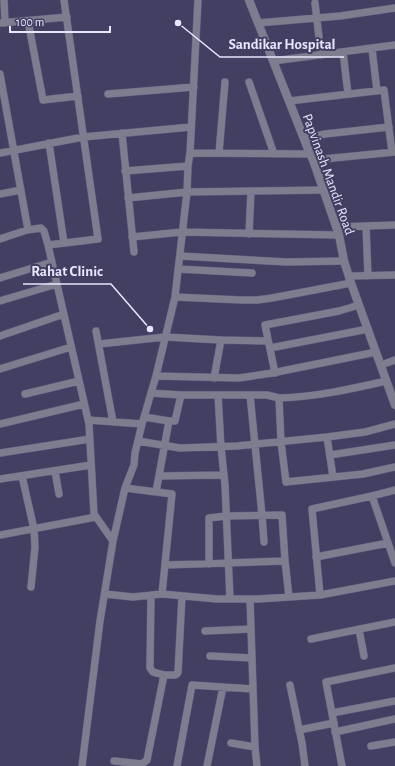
<svg xmlns="http://www.w3.org/2000/svg" width="395" height="766" viewBox="0 0 395 766" font-family="'Alegreya Sans',sans-serif">
<style>
.lines{fill:none;stroke-linecap:round;stroke-linejoin:round}
.minor-casing{stroke:#605d7e;stroke-width:8}
.tertiary-casing{stroke:#605d7e;stroke-width:9}
.minor{stroke:#7e7d8f;stroke-width:7}
.tertiary{stroke:#7e7d8f;stroke-width:8}
.labels{text-anchor:middle;stroke-width:4;stroke-linejoin:round;paint-order:stroke}
.street-label{font-size:14px;fill:#e7e6fc;stroke:#423f62}
.leader{fill:none;stroke:#e7e6fc;stroke-width:1.5}
.callout-dot{fill:#e7e6fc;stroke:#423f62;stroke-width:1.5}
.callout-label{font-size:15px;text-anchor:middle;font-weight:bold;fill:#e7e6fc;stroke:#423f62;stroke-width:4;stroke-linejoin:round;paint-order:stroke}
</style>
<rect width="100%" height="100%" fill="#423f62"/>
<g class="lines">
<defs>
<path id="minor" d="M 4,0 L 5,23
M 64,0 L 98,239 L 48,245 L 89,424 L 94,514 L 113,541
M 315,3 L 321,55
M 28,21 L 43,100 L 78,96
M 0,23 L 67,17
M 258,23 L 340,16 L 395,8
M 372,49 L 377,91
M 343,52 L 348,94
M 273,61 L 395,45
M 0,74 L 28,230
M 249,82 L 274,154
M 108,94 L 194,87
M 289,101 L 384,90 L 392,152
M 122,133 L 134,252
M 304,139 L 325,134 L 389,127
M 49,143 L 64,243
M 0,153 L 83,137 L 191,127
M 190,153 L 310,154
M 219,153 L 225,82
M 313,160 L 395,152
M 125,171 L 188,166
M 0,194 L 21,190
M 128,198 L 187,192 L 324,190
M 366,226 L 368,276
M 336,227 L 395,225
M 249,234 L 251,191
M 132,237 L 182,232 L 339,235
M 0,239 L 27,230 L 41,228 L 44,231 L 48,245
M 180,256 L 287,262 L 344,261
M 178,269 L 252,273
M 349,276 L 395,275
M 0,278 L 52,262
M 175,297 L 241,300 L 257,300 L 272,298 L 351,283
M 0,301 L 57,284
M 96,331 L 113,422
M 0,336 L 64,314
M 99,344 L 165,337 L 221,340 L 268,341
M 270,348 L 368,329
M 381,365 L 395,360
M 0,369 L 71,347
M 275,373 L 265,325 L 339,311 L 359,305
M 156,376 L 239,378 L 272,373 L 376,352
M 214,378 L 221,340
M 386,381 C 351,389 316,397 279,398 L 281,442 L 286,482 L 363,474 L 395,467
M 151,393 L 181,395 L 267,395 L 279,398
M 25,394 L 79,381
M 218,395 L 221,447 L 225,485 L 230,599
M 250,395 L 262,515 L 264,542
M 144,417 L 169,421 L 156,492
M 88,420 L 142,424
M 169,421 L 175,421 L 181,395
M 0,424 L 84,404
M 327,437 L 333,477
M 138,441 L 180,448 L 237,446 L 327,437 L 365,432 L 395,424
M 0,453 L 90,439
M 330,455 L 395,445
M 55,471 L 59,494
M 22,476 L 34,529 L 35,547 L 31,587
M 159,476 L 223,475
M 0,479 L 91,465
M 125,488 L 172,494 L 162,594
M 372,496 L 395,490
M 0,535 L 96,517
M 316,557 L 388,543
M 209,564 L 209,518 L 226,516 L 282,515 L 285,561 L 289,597
M 165,565 L 285,561
M 105,594 L 133,597 L 162,594 L 217,599 L 258,599 L 320,595 L 395,581
M 151,595 L 150,668 L 153,672 L 164,675 L 175,675 L 177,674 L 178,672 L 182,596
M 320,595 L 312,509 L 372,496 L 395,563
M 250,599 L 255,747 L 257,766
M 359,629 L 364,656
M 205,631 L 251,629
M 311,639 L 395,622
M 210,656 L 252,658
M 290,685 L 302,743 L 305,766
M 332,713 L 395,701
M 299,730 L 334,723
M 335,732 L 395,719
M 231,743 L 255,747
M 371,746 L 395,742
M 114,761 L 142,764 L 147,760 L 164,675
M 82,766 L 100,621 L 113,541 L 125,488 L 134,465 L 135,453 L 142,424 L 156,376 L 175,297 L 187,192 L 188,166 L 190,153 L 198,0
M 177,766 L 192,685 L 253,689
M 207,766 L 223,687
M 342,766 L 326,682 L 395,668"/>
<path id="tertiary" d="M 249,0 L 310,154 L 313,160 L 339,235 L 344,261 L 351,283 L 395,405"/>
</defs>
<use href="#minor" class="minor-casing"/>
<use href="#tertiary" class="tertiary-casing"/>
<use href="#minor" class="minor"/>
<use href="#tertiary" class="tertiary"/>
</g>
<g class="labels">
<g class="street-label">
<text transform="translate(329 174) rotate(70)" y="5">Papvinash Mandir Road</text>
</g>
</g>
<path class="leader" d="M178 23L220 57H344M150 329L111 284H23"/>
<g class="callout-dot">
<circle cx="178" cy="23" r="4"/>
<circle cx="150" cy="329" r="4"/>
</g>
<g class="callout-label">
<text x="282" y="49">Sandikar Hospital</text>
<text x="67" y="276">Rahat Clinic</text>
</g>
<path d="M10 26v6h100v-6" fill="none" stroke="#e7e6fc" stroke-width="2"/>
<text x="16" y="26" font-size="12" fill="#e7e6fc" stroke="#423f62" stroke-width="3" paint-order="stroke">100 m</text>
</svg>
